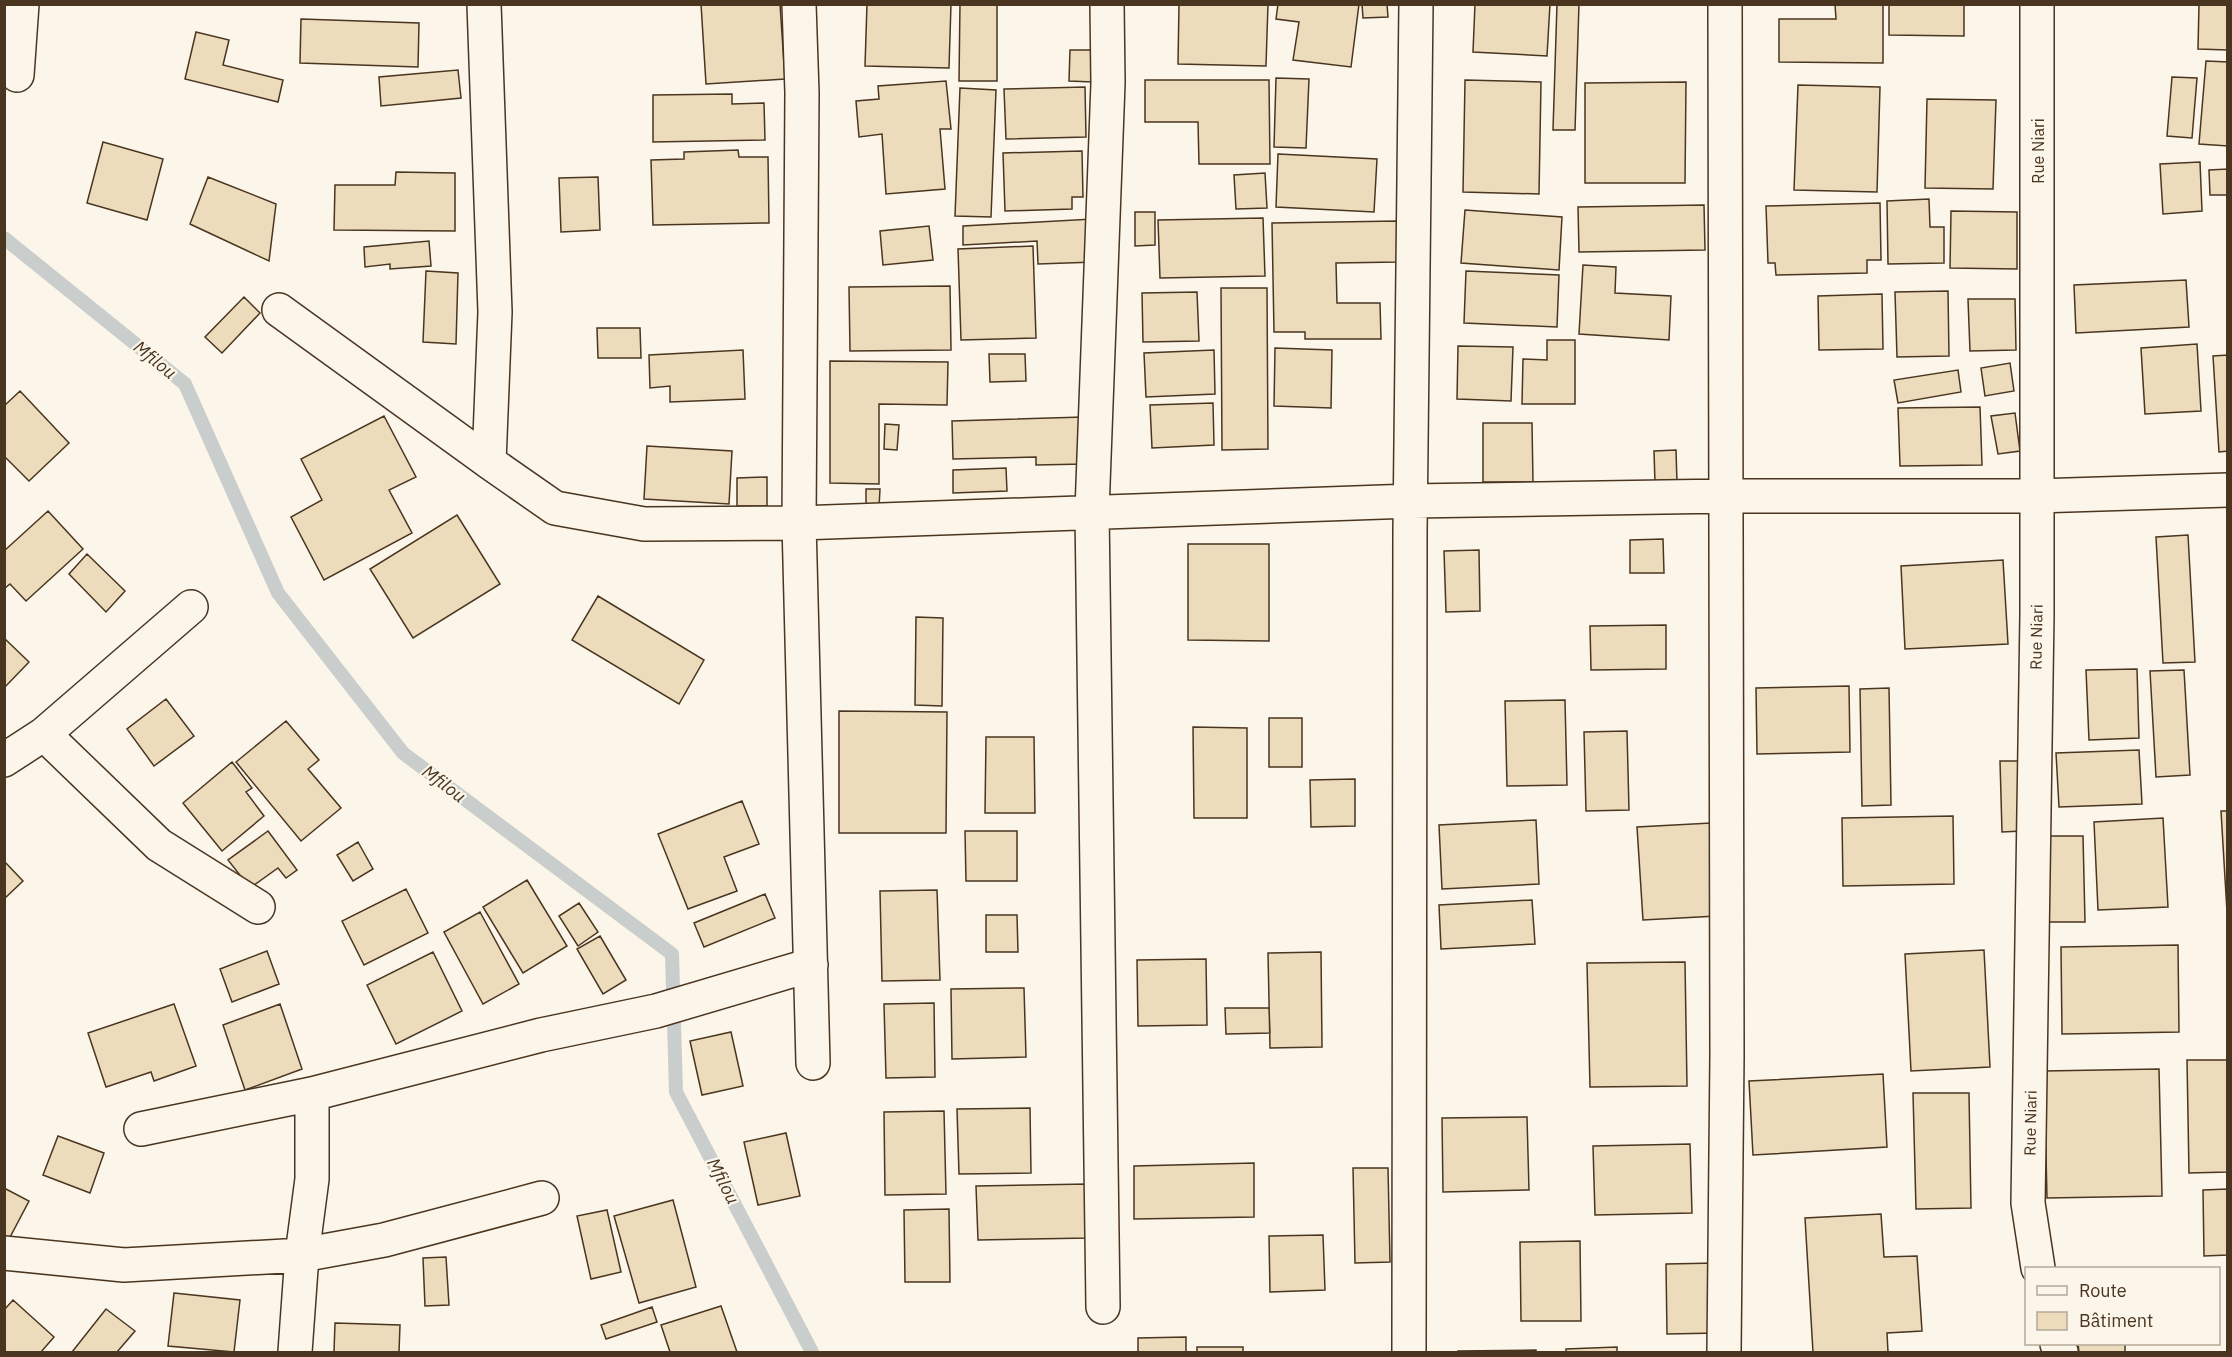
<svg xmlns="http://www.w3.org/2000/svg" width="2232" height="1357" viewBox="0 0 2232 1357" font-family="'IBM Plex Sans',sans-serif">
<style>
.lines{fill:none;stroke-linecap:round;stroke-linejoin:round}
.stream{stroke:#c9cecd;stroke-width:14}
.building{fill:#ecdcbc;stroke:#4a3520;stroke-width:1.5}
.minor-casing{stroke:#4a3520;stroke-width:36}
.minor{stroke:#fbf6e9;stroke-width:33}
.labels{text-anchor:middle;stroke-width:4.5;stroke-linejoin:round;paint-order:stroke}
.street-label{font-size:16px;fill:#4a3520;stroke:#fbf6e9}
.water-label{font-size:18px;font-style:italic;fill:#4a3520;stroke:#fbf6e9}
</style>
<rect width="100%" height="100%" fill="#fbf6e9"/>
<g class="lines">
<path class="stream" d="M 4,238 L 185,384 L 278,593 L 403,753 L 672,954 L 676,1092 L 812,1352"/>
</g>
<path class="building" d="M 701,4 L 780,4 L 785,79 L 706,84 Z
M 867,4 L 951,4 L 949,68 L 865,66 Z
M 960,4 L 997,4 L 997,81 L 959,81 Z
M 1179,4 L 1268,4 L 1266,66 L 1178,64 Z
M 1278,4 L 1359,4 L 1351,67 L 1293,60 L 1299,22 L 1276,19 Z
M 1362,4 L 1387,4 L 1388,17 L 1363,18 Z
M 1475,4 L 1550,4 L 1547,56 L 1473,52 Z
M 1557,4 L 1579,4 L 1575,130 L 1553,130 Z
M 1835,4 L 1883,4 L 1883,63 L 1779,62 L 1779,19 L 1836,19 Z
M 1889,4 L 1964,4 L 1964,36 L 1889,35 Z
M 2199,4 L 2228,4 L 2228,50 L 2198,49 Z
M 301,19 L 419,23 L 418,67 L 300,63 Z
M 196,32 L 229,40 L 223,65 L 283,80 L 278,102 L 185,79 Z
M 1070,50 L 1094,50 L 1093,82 L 1069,81 Z
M 2206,61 L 2228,62 L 2228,146 L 2199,144 Z
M 458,70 L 461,98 L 381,106 L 379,77 Z
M 2172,77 L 2197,78 L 2192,138 L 2167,136 Z
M 1276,78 L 1309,79 L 1306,148 L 1274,147 Z
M 1145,80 L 1269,80 L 1270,164 L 1199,164 L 1198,122 L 1145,122 Z
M 1465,80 L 1541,82 L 1539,194 L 1463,192 Z
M 946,81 L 951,129 L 940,129 L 945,189 L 886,194 L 882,134 L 859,137 L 856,101 L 879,99 L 878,86 Z
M 1686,82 L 1685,183 L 1585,183 L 1585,83 Z
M 1798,85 L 1880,87 L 1877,192 L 1794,190 Z
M 1085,87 L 1086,137 L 1006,139 L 1004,89 Z
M 960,88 L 996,90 L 991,217 L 955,216 Z
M 732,94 L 732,104 L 764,103 L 765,140 L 653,142 L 653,95 Z
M 1927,99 L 1996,100 L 1993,189 L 1925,188 Z
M 103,142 L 163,159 L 147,220 L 87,203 Z
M 738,150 L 739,157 L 768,157 L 769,223 L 653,225 L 651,160 L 684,159 L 684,152 Z
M 1082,151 L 1083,197 L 1072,197 L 1072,209 L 1005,211 L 1003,153 Z
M 1278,154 L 1377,159 L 1374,212 L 1276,207 Z
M 2200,162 L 2202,211 L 2163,214 L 2160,164 Z
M 2228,169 L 2228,195 L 2210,195 L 2209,170 Z
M 396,172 L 455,173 L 455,231 L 334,230 L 335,185 L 395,185 Z
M 1265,173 L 1267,208 L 1236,209 L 1234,175 Z
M 208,177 L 276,204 L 269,261 L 190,224 Z
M 598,177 L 600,230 L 561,232 L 559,178 Z
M 1929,199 L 1930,227 L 1944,227 L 1944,263 L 1888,264 L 1887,201 Z
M 1880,203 L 1881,260 L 1867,260 L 1867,273 L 1776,275 L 1775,263 L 1768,263 L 1766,206 Z
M 1704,205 L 1705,250 L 1579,252 L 1578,207 Z
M 1465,210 L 1562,217 L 1559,270 L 1461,263 Z
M 1951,211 L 2017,212 L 2017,269 L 1950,268 Z
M 1135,212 L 1155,212 L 1155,245 L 1135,246 Z
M 1263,218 L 1265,276 L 1160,278 L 1158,220 Z
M 1093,219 L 1095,262 L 1038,264 L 1037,241 L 963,245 L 963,226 Z
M 1398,221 L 1398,262 L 1336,263 L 1337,303 L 1380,303 L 1381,339 L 1305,339 L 1305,332 L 1274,332 L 1272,223 Z
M 929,226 L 933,260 L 883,265 L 880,231 Z
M 429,241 L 431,266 L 390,269 L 390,264 L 365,267 L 364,247 Z
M 1033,246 L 1036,338 L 961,340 L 958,249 Z
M 1583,265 L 1616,267 L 1615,293 L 1671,296 L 1669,340 L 1579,334 Z
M 426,271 L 458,273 L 456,344 L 423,342 Z
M 1466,271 L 1559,275 L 1557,327 L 1464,323 Z
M 2186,280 L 2189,327 L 2076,333 L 2074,285 Z
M 950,286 L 951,350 L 850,351 L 849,287 Z
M 1221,288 L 1267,288 L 1268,449 L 1222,450 Z
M 1948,291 L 1949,356 L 1897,357 L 1895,292 Z
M 1197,292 L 1199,341 L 1143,342 L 1142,293 Z
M 1882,294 L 1883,349 L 1819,350 L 1818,296 Z
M 244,297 L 260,313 L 222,353 L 205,337 Z
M 1968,299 L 2015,299 L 2016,350 L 1970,351 Z
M 597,328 L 640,328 L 641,358 L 598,358 Z
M 1547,340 L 1575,340 L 1575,404 L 1522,404 L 1523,359 L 1547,360 Z
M 2197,344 L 2201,411 L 2145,414 L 2141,348 Z
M 1458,346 L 1513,347 L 1511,401 L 1457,399 Z
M 1275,348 L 1332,350 L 1331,408 L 1274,406 Z
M 743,350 L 745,399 L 670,402 L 670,386 L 650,388 L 649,355 Z
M 1214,350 L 1215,394 L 1146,397 L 1144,353 Z
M 989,354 L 1025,354 L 1026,381 L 990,382 Z
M 2228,355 L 2228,451 L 2219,452 L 2213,356 Z
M 830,361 L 948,362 L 947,405 L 879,404 L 879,484 L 830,483 Z
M 2010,363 L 2014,391 L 1985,396 L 1981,368 Z
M 1958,370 L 1961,392 L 1898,403 L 1894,380 Z
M 20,391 L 69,443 L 29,481 L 4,456 L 4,406 Z
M 1213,403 L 1214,445 L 1152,448 L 1150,405 Z
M 1980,407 L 1982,465 L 1900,466 L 1898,408 Z
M 2015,413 L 2020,451 L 1998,454 L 1991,416 Z
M 384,416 L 416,477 L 389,490 L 412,533 L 324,580 L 291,517 L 322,500 L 301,459 Z
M 1083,417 L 1084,464 L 1036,465 L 1036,457 L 953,459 L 952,421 Z
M 1483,423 L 1532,423 L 1533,482 L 1483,482 Z
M 885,424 L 899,425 L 897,450 L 884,449 Z
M 647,446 L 732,451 L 729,504 L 644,499 Z
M 1676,450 L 1677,483 L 1655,483 L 1654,451 Z
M 1006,468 L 1007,491 L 953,493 L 953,470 Z
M 767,477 L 767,506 L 737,506 L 737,478 Z
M 866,489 L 880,489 L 879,507 L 866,506 Z
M 48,511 L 83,549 L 26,601 L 10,584 L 4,589 L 4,551 Z
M 457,515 L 500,584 L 413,638 L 370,569 Z
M 2188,535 L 2195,662 L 2163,663 L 2156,537 Z
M 1663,539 L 1664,573 L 1630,573 L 1630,540 Z
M 1188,544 L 1269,544 L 1269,641 L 1188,640 Z
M 1479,550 L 1480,611 L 1446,612 L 1444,551 Z
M 87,554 L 125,591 L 106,612 L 69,574 Z
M 2003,560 L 2008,644 L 1905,649 L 1901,566 Z
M 598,596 L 704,660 L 679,704 L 572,640 Z
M 916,617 L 943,618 L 942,706 L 915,705 Z
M 1666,625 L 1666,669 L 1591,670 L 1590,626 Z
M 4,638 L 29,662 L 4,688 Z
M 2137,669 L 2139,738 L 2089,740 L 2086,670 Z
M 2184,670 L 2190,775 L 2156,777 L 2150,671 Z
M 1849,686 L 1850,752 L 1757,754 L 1756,688 Z
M 1889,688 L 1891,805 L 1862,806 L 1860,689 Z
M 166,699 L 194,736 L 154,766 L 127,729 Z
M 1565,700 L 1567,785 L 1507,786 L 1505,701 Z
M 839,711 L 947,712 L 946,833 L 839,833 Z
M 1269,718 L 1302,718 L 1302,767 L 1269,767 Z
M 286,721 L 319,760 L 308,769 L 341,808 L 301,841 L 236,762 Z
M 1193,727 L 1247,728 L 1247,818 L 1194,818 Z
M 1627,731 L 1629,810 L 1586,811 L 1584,732 Z
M 986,737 L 1034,737 L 1035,813 L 985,813 Z
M 2139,750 L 2142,804 L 2059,807 L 2056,753 Z
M 2000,761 L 2021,761 L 2022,831 L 2002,832 Z
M 232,762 L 252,788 L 246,792 L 264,816 L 222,851 L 183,803 Z
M 1355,779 L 1355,826 L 1311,827 L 1310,780 Z
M 742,801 L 759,844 L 724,857 L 737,891 L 688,909 L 658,834 Z
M 2221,811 L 2228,811 L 2228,929 Z
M 1953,816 L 1954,884 L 1843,886 L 1842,818 Z
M 2163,818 L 2168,907 L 2098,910 L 2094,822 Z
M 1536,820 L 1539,884 L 1442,889 L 1439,825 Z
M 1711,823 L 1717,916 L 1643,920 L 1637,827 Z
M 268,831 L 297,870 L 286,878 L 278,868 L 250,888 L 228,860 Z
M 965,831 L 1017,831 L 1017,881 L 966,881 Z
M 2047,836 L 2083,836 L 2085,922 L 2049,922 Z
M 358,842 L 373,869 L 353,881 L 337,855 Z
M 4,861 L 23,881 L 4,899 Z
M 527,880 L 567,946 L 523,973 L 483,907 Z
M 406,889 L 428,933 L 364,965 L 342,921 Z
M 937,890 L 940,980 L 882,981 L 880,891 Z
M 765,894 L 775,918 L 704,947 L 694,923 Z
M 1532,900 L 1535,944 L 1441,949 L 1439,905 Z
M 579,903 L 598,932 L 578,946 L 559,916 Z
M 480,912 L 519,984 L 483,1004 L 444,932 Z
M 986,915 L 1017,915 L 1018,952 L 986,952 Z
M 600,936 L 626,980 L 603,994 L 577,949 Z
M 2178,945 L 2179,1032 L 2062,1034 L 2061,947 Z
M 1984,950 L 1990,1067 L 1911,1071 L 1905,954 Z
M 267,951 L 279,984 L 232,1002 L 220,969 Z
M 433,952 L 462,1011 L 396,1044 L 367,985 Z
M 1321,952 L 1322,1047 L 1270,1048 L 1268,953 Z
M 1206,959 L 1207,1025 L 1138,1026 L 1137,960 Z
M 1685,962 L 1687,1086 L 1590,1087 L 1587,963 Z
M 1024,988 L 1026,1057 L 952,1059 L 951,989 Z
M 934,1003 L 935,1077 L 886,1078 L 884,1004 Z
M 174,1004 L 196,1066 L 154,1081 L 151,1072 L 106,1087 L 88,1033 Z
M 280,1004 L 302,1069 L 245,1090 L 223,1025 Z
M 1225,1008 L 1269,1008 L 1270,1033 L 1226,1034 Z
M 731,1032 L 743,1086 L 702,1095 L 690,1041 Z
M 2187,1060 L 2228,1060 L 2228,1172 L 2189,1173 Z
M 2159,1069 L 2162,1196 L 2047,1198 L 2044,1071 Z
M 1883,1074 L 1887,1147 L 1753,1155 L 1749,1081 Z
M 1913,1093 L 1969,1093 L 1971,1208 L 1916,1209 Z
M 1030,1108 L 1031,1173 L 959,1174 L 957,1109 Z
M 944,1111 L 946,1194 L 885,1195 L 884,1112 Z
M 1527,1117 L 1529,1190 L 1443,1192 L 1442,1118 Z
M 786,1133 L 800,1196 L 758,1205 L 744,1142 Z
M 58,1136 L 104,1153 L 90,1193 L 43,1175 Z
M 1690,1144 L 1692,1213 L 1595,1215 L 1593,1146 Z
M 1254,1163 L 1254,1217 L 1134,1219 L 1134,1166 Z
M 1353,1168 L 1388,1168 L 1390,1262 L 1355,1263 Z
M 1088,1184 L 1089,1238 L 978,1240 L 976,1186 Z
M 4,1188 L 29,1201 L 8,1241 L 4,1239 Z
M 2228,1189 L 2228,1255 L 2204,1256 L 2203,1190 Z
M 673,1200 L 696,1287 L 639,1303 L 614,1216 Z
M 949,1209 L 950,1282 L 905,1282 L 904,1210 Z
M 607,1210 L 621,1272 L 591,1279 L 577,1216 Z
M 1881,1214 L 1884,1257 L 1917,1256 L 1922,1331 L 1887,1333 L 1888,1352 L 1813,1352 L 1805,1218 Z
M 1323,1235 L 1325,1290 L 1270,1292 L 1269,1236 Z
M 1580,1241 L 1581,1321 L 1521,1321 L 1520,1242 Z
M 446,1257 L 449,1305 L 425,1306 L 423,1258 Z
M 1717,1263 L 1718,1333 L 1667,1334 L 1666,1264 Z
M 174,1293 L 240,1300 L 234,1352 L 168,1346 Z
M 13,1300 L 54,1337 L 41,1352 L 4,1352 L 4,1310 Z
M 721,1306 L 737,1352 L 670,1352 L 661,1325 Z
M 652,1307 L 657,1322 L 606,1339 L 601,1325 Z
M 106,1309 L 135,1331 L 117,1352 L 72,1352 Z
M 335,1323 L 400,1325 L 399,1352 L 334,1352 Z
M 1186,1337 L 1186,1352 L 1138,1352 L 1138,1338 Z
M 2078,1344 L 2125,1344 L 2125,1352 L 2079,1352 Z
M 1197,1347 L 1243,1347 L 1243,1352 L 1197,1352 Z
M 1617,1347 L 1617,1352 L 1566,1352 L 1566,1349 Z
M 1536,1350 L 1536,1352 L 1458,1352 L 1458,1351 Z"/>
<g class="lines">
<defs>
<path id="minor" d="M 799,4 L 802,93 L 799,523 L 813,1063
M 2037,4 L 2037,614 L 2028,1203 L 2038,1268
M 17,75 L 22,4
M 279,310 L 489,462 L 495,312 L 484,4
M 489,462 L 555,508 L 644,524 L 799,523 L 1411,501 L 1726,496 L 2036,496 L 2228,490
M 44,734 L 159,845 L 258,907
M 4,760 L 44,734 L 191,607
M 141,1129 L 312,1094 L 541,1035 L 656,1011 L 811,965
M 4,1253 L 124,1265 L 302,1255 L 384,1240 L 542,1198
M 1103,1307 L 1092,511 L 1108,83 L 1107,4
M 2057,1344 L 2061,1352
M 295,1352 L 302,1255 L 312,1179 L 312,1094
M 1409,1352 L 1410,532 L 1416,4
M 1724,1352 L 1727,1055 L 1725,4"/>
</defs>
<use href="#minor" class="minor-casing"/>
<use href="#minor" class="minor"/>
</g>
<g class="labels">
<g class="street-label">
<text transform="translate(2038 151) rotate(-90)" y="6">Rue Niari</text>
<text transform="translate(2036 637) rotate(-89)" y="6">Rue Niari</text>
<text transform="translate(2030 1123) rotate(-89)" y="6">Rue Niari</text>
</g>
<g class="water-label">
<text transform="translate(155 360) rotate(39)" y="6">Mfilou</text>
<text transform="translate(444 784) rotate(37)" y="6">Mfilou</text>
<text transform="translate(723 1181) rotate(63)" y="6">Mfilou</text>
</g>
</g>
<rect width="2232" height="1357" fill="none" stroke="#4a3520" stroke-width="12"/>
<rect x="2025" y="1267" width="195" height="78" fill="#fbf6e9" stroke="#b4a999" stroke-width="1.5"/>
<rect x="2037" y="1286" width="30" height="9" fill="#fbf6e9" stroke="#b4a999" stroke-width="1.5"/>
<text x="2079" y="1297" font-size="18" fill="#4a3520">Route</text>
<rect x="2037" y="1312" width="30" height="18" fill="#ecdcbc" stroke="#b4a999" stroke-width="1.5"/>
<text x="2079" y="1327" font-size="18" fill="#4a3520">Bâtiment</text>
</svg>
